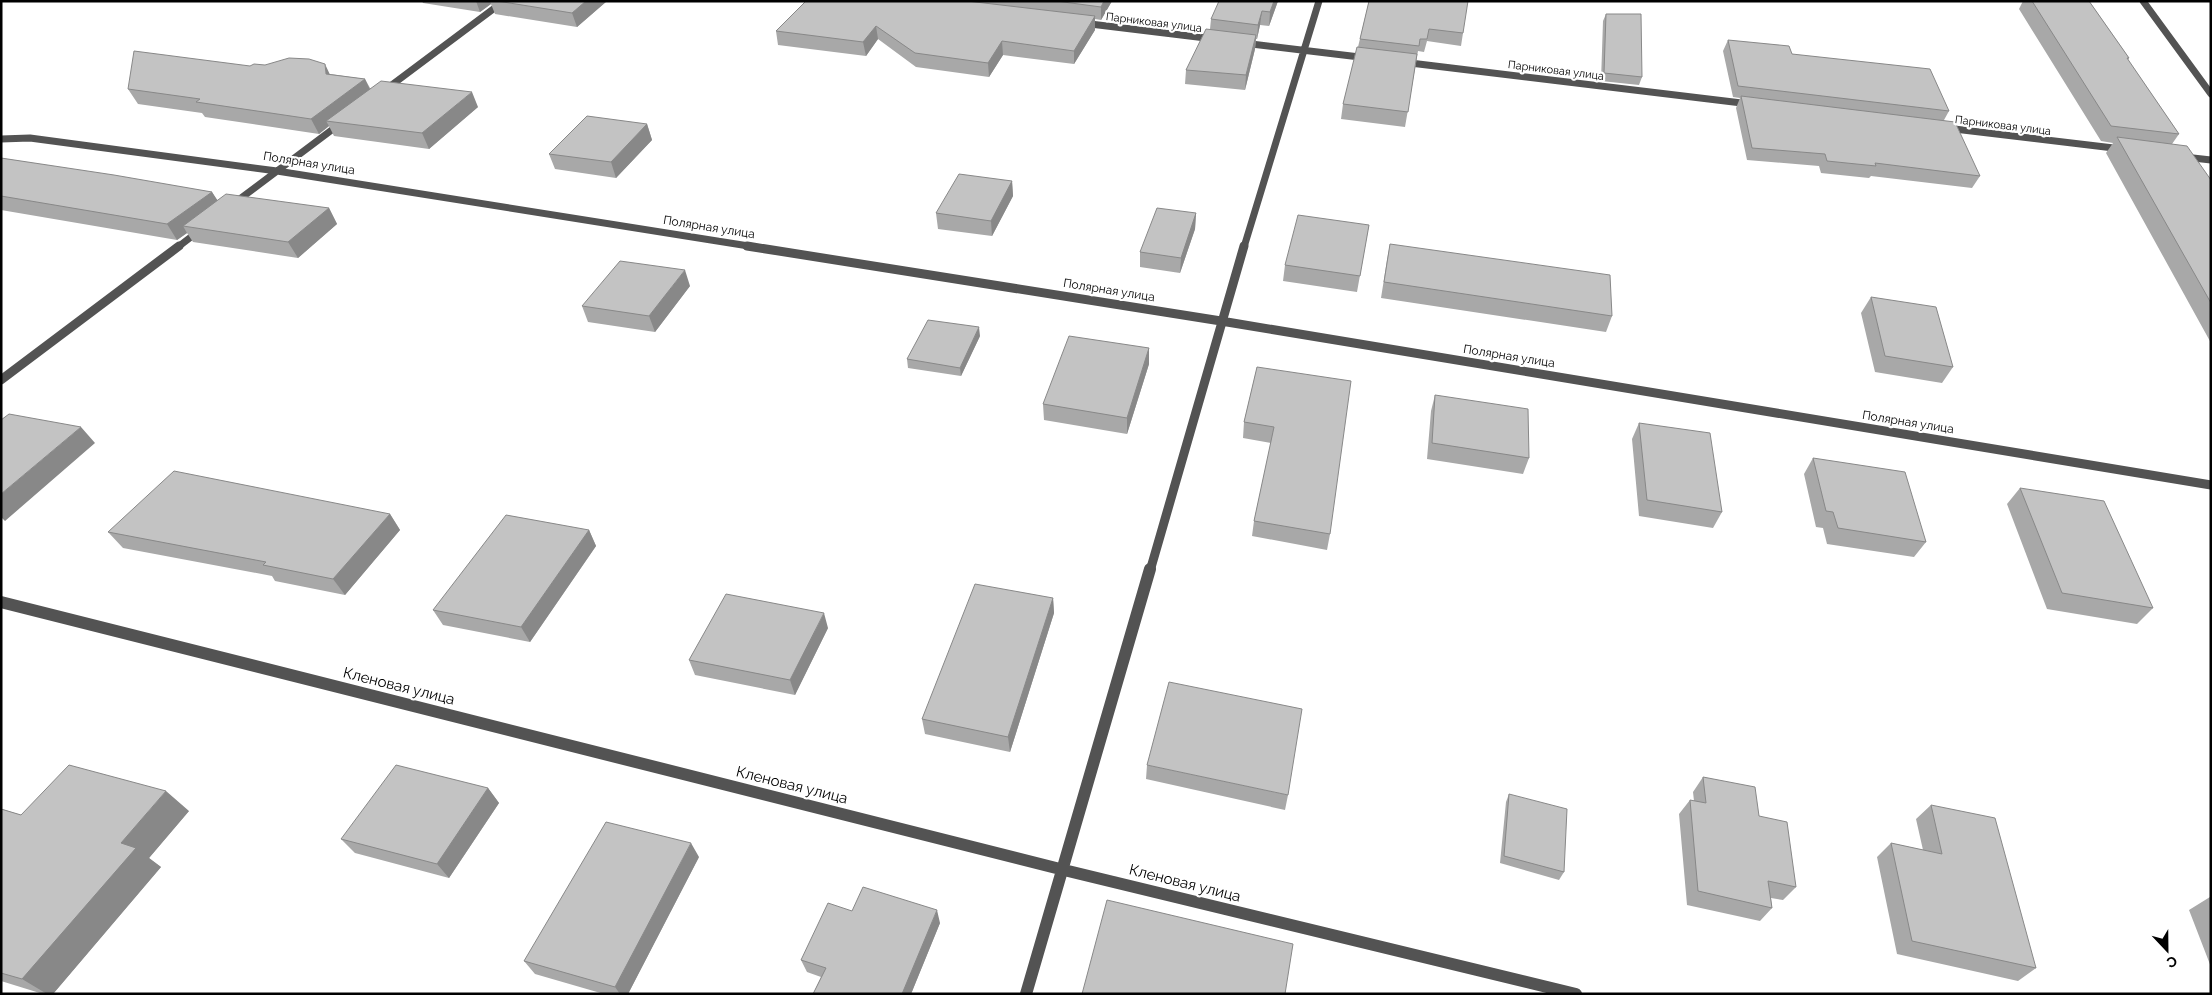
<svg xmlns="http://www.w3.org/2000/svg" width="2212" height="995" viewBox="0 0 2212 995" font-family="Raleway,sans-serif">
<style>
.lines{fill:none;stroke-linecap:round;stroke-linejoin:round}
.street-far2{stroke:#535353;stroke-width:7}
.street-far1{stroke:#535353;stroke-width:9}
.street{stroke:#535353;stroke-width:12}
.wall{fill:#a8a8a8}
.shaded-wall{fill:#888}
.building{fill:#c3c3c3;stroke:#888}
.labels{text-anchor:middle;stroke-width:4.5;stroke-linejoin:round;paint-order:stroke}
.far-street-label{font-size:11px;fill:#000;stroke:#fff}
.street-label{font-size:12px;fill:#000;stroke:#fff}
.near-street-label{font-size:15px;fill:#000;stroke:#fff}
</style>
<rect width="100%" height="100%" fill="#fff"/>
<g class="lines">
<path class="street-far2" d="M 2143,1 L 2211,94
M 1082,23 L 1214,39
M 1243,43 L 1368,58
M 1402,62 L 1750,104
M 385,90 L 504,1
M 1946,128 L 2122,149
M 1,139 L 30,138 L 277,171 L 755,247
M 2184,157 L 2211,160
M 233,204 L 341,123
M 178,247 L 200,230
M 1244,247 L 1319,1"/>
<path class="street-far1" d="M 747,246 L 1221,321 L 2211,485
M 1,380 L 179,246
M 1150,571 L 1244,246"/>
<path class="street" d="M 1,602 L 1064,870 L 1576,994
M 1026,994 L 1150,569"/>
</g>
<path class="wall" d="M 422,1 L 607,1 L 577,27 L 495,14 L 491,4 L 480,12 L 423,3 Z
M 806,1 L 1112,1 L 1101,20 L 1095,19 L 1095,30 L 1074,64 L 1003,55 L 989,77 L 916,67 L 878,39 L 866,56 L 778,45 L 776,31 Z
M 1278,1 L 1269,26 L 1260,25 L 1257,39 L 1256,39 L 1255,49 L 1245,90 L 1185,84 L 1186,70 L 1210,29 L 1211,19 Z
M 1369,1 L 1463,33 L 1461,46 L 1427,41 L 1424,52 L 1418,51 L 1405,127 L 1341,119 L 1343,104 L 1358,47 Z
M 2023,1 L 2089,1 L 2129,58 L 2128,60 L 2179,134 L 2172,144 L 2211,180 L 2211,343 L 2106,153 L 2113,143 L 2101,141 L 2019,9 Z
M 1606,14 L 1642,77 L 1639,85 L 1601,81 L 1603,21 Z
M 1728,40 L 1792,54 L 1949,111 L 1944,120 L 1980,176 L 1972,188 L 1871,176 L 1869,178 L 1821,173 L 1819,166 L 1747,160 L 1736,108 L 1740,98 L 1733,97 L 1723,51 Z
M 330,74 L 365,79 L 370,88 L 478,107 L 429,149 L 334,136 L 329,126 L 319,134 L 205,117 L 202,113 L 138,104 L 128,89 Z
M 647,124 L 652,140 L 616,178 L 555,169 L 549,154 Z
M 1,158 L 212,192 L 217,201 L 329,208 L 337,224 L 298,258 L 193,242 L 187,233 L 177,240 L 1,210 Z
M 1012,181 L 1013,196 L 992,236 L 938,229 L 936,213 Z
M 1196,213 L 1195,229 L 1180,273 L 1140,267 L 1140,252 Z
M 1369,225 L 1357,292 L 1283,281 L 1285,265 Z
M 1390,244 L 1612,316 L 1606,332 L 1381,298 L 1387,260 Z
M 690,286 L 655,332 L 588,322 L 582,306 Z
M 1871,297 L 1953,367 L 1942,383 L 1875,372 L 1861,313 Z
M 980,336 L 961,376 L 908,368 L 907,359 Z
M 1149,348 L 1149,364 L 1127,434 L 1044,420 L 1043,404 Z
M 1257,367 L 1330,534 L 1327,550 L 1252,536 L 1254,521 L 1271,443 L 1243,438 L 1244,422 Z
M 1435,395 L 1529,458 L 1523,474 L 1427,459 L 1431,411 Z
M 1639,423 L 1722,512 L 1713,528 L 1639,516 L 1632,439 Z
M 1813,458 L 1926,542 L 1914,557 L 1827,544 L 1823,528 L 1816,527 L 1804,474 Z
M 2020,488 L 2153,608 L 2137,624 L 2047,609 L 2007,504 Z
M 390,514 L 400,530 L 345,595 L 275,581 L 272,576 L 123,548 L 108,532 Z
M 589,530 L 596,546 L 530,642 L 443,625 L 433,610 Z
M 1053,598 L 1054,613 L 1010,752 L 925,734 L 922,719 Z
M 828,628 L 795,695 L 695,675 L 689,660 Z
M 1147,765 L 1288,795 L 1285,810 L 1146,779 Z
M 1703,777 L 1759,816 L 1796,887 L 1783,900 L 1771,898 L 1772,908 L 1760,921 L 1687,905 L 1679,814 L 1690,800 L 1694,801 L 1693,792 Z
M 488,788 L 499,803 L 449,878 L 355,853 L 341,839 Z
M 1509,794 L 1564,872 L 1559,880 L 1500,863 L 1506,802 Z
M 1931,805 L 2036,968 L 2018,981 L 1897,954 L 1877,857 L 1891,843 L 1923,850 L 1916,819 Z
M 2,809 L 21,815 L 189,811 L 149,858 L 161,867 L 53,994 L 43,994 L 1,981 Z
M 699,857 L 628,994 L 604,994 L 535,974 L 524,961 Z
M 2210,897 L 2211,897 L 2211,967 L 2189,910 Z
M 852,911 L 940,923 L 911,994 L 813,994 L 821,977 L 807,972 L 801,960 Z"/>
<path class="shaded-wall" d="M 476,1 L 490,1 L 491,4 L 480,12 Z
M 586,1 L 607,1 L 577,27 L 572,13 Z
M 1104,1 L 1112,1 L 1101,20 L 1101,7 Z
M 1274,1 L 1278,1 L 1269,26 L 1270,12 Z
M 1262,11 L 1260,25 L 1257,39 L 1258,25 Z
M 1095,16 L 1095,30 L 1074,64 L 1074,51 Z
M 876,26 L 878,39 L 866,56 L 863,42 Z
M 1256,35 L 1255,49 L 1245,90 L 1246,75 Z
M 1002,41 L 1003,55 L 989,77 L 988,63 Z
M 325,64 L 332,79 L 326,74 Z
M 365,79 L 372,94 L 326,121 L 329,126 L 319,134 L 311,119 Z
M 472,92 L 478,107 L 429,149 L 422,133 Z
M 647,124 L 652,140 L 616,178 L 611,162 Z
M 1012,181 L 1013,196 L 992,236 L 991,221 Z
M 212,192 L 222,207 L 183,226 L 187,233 L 177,240 L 167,224 Z
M 329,208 L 337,224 L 298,258 L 288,242 Z
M 1196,213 L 1195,229 L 1180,273 L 1181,258 Z
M 685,270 L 690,286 L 655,332 L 649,316 Z
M 979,327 L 980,336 L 961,376 L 960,368 Z
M 1149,348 L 1149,364 L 1127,434 L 1127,418 Z
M 81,427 L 95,443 L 5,521 L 1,517 L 1,494 Z
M 390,514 L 400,530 L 345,595 L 333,579 Z
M 589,530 L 596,546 L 530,642 L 521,627 Z
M 1053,598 L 1054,613 L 1010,752 L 1008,737 Z
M 824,613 L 828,628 L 795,695 L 790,680 Z
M 488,788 L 499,803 L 449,878 L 437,864 Z
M 166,791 L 189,811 L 149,858 L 161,867 L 53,994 L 47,994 L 22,979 L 121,843 Z
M 691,843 L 699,857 L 628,994 L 620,994 L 615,987 Z
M 937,910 L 940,923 L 911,994 L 902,994 Z"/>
<path class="building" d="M 497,1 L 586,1 L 572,13 Z
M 806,1 L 967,1 L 1095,16 L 1074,51 L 1002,41 L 988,63 L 915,53 L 876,26 L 863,42 L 776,31 Z
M 1056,1 L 1104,1 L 1101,7 Z
M 1219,1 L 1274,1 L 1270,12 L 1262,11 L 1258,25 L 1211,19 Z
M 1369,1 L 1468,1 L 1463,33 L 1429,29 L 1427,39 L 1420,39 L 1419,46 L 1360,39 Z
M 2032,1 L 2089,1 L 2129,58 L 2127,58 L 2179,134 L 2111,126 Z
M 1606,14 L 1641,14 L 1642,77 L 1604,73 Z
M 1206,29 L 1256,35 L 1246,75 L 1186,70 Z
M 1728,40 L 1789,46 L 1792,54 L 1930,69 L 1949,111 L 1738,86 Z
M 1357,47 L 1417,54 L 1408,112 L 1343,104 Z
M 134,51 L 250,66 L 254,64 L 265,65 L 289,58 L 309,59 L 325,64 L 326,74 L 365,79 L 311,119 L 196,102 L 200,99 L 128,89 Z
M 381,81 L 472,92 L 422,133 L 326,121 Z
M 1741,96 L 1955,122 L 1980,176 L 1875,163 L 1876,166 L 1827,161 L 1825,154 L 1752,148 Z
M 587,116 L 647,124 L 611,162 L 549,154 Z
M 2117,137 L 2187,146 L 2211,180 L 2211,303 Z
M 1,158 L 114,175 L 212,192 L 167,224 L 1,196 Z
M 959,174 L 1012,181 L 991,221 L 936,213 Z
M 226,194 L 329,208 L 288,242 L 183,226 Z
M 1157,208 L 1196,213 L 1181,258 L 1140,252 Z
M 1298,215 L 1369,225 L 1360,276 L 1285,265 Z
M 1390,244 L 1610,275 L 1612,316 L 1384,282 Z
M 620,261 L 685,270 L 649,316 L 582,306 Z
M 1871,297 L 1936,307 L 1953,367 L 1885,356 Z
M 928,320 L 979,327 L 960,368 L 907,359 Z
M 1069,336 L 1149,348 L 1127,418 L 1043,404 Z
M 1257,367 L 1351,381 L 1330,534 L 1254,521 L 1274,427 L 1244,422 Z
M 1435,395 L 1528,409 L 1529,458 L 1432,443 Z
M 9,414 L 81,427 L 1,494 L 1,420 Z
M 1639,423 L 1710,433 L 1722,512 L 1647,500 Z
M 1813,458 L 1905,472 L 1926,542 L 1838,528 L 1833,512 L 1826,511 Z
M 174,471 L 390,514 L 333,579 L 263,565 L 266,562 L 108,532 Z
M 2020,488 L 2104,501 L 2153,608 L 2062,593 Z
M 506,515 L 589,530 L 521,627 L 433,610 Z
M 975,584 L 1053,598 L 1008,737 L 922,719 Z
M 726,594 L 824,613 L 790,680 L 689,660 Z
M 1169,682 L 1302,709 L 1288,795 L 1147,765 Z
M 69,765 L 166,791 L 121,843 L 136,848 L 22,979 L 1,973 L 1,809 L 21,815 Z
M 396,765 L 488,788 L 437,864 L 341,839 Z
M 1703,777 L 1755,787 L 1759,816 L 1787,822 L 1796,887 L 1768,881 L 1772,908 L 1698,891 L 1690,800 L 1706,803 Z
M 1509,794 L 1567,809 L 1564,872 L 1504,856 Z
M 1931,805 L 1995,818 L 2036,968 L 1912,941 L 1891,843 L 1942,854 Z
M 606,822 L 691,843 L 615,987 L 524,961 Z
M 863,887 L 937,910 L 902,994 L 813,994 L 826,968 L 801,960 L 828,903 L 852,911 Z
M 1107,900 L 1293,944 L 1285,994 L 1082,994 Z"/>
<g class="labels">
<g class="far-street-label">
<text transform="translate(1154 22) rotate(7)" y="4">Парниковая улица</text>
<text transform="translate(1556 70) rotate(7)" y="4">Парниковая улица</text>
<text transform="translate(2003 125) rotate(7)" y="4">Парниковая улица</text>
</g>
<g class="street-label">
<text transform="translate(309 163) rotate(9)" y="4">Полярная улица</text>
<text transform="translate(709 227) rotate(9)" y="4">Полярная улица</text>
<text transform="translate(1109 290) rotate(9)" y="4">Полярная улица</text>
<text transform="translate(1509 356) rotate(9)" y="4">Полярная улица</text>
<text transform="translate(1908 422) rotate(9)" y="4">Полярная улица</text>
</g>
<g class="near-street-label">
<text transform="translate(399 686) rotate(14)" y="5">Кленовая улица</text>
<text transform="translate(792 785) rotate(14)" y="5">Кленовая улица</text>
<text transform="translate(1185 883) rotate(14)" y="5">Кленовая улица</text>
</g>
</g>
<rect width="2212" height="995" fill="none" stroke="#000000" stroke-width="5"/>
<g transform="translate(2167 950) rotate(158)" stroke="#ffffff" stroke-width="4" paint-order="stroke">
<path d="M0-4L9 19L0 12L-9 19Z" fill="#000000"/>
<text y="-8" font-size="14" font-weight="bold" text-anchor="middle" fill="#000000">С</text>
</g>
</svg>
